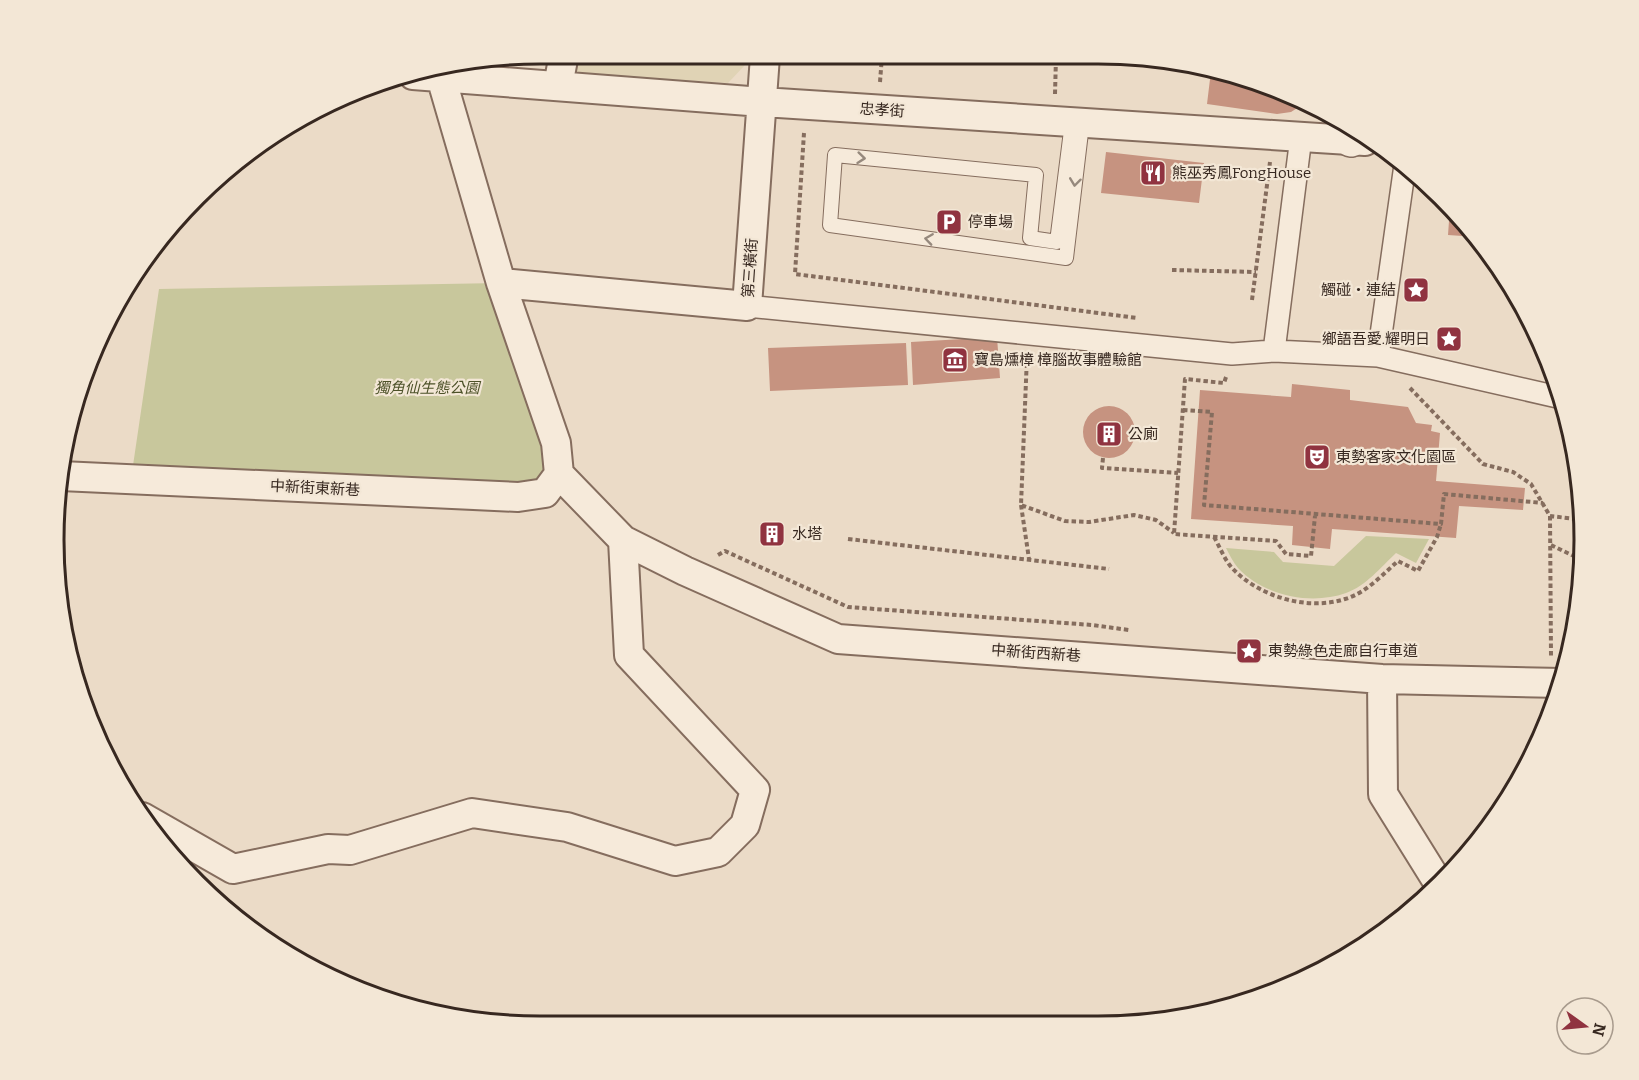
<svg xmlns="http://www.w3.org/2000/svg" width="1639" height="1080" viewBox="0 0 1639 1080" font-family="Bitter,'Noto Sans TC',serif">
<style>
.farmland{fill:#e0d3b5}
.green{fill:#c8c79c}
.building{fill:#c69380}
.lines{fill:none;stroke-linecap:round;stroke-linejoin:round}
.service-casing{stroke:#856d5e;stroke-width:16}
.pedestrian-casing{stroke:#856d5e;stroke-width:24}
.minor-casing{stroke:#856d5e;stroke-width:32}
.tertiary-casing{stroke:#856d5e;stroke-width:36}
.path{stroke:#856d5e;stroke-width:4;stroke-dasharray:4.5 3;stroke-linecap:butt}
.service{stroke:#f6eada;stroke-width:14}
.pedestrian{stroke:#f6eada;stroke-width:21}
.minor{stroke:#f6eada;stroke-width:28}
.tertiary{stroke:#f6eada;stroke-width:33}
.oneway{stroke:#96897d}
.labels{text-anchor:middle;stroke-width:4.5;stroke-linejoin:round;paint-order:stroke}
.street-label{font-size:15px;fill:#372820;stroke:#f3e7d6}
.poi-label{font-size:15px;fill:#372820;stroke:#f3e7d6;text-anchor:start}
.park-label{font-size:15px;font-style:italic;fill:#4d5229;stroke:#f3e7d6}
.rim{fill:none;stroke:#372820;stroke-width:3}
</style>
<rect width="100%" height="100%" fill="#ebdbc7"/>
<path class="farmland" d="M 572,54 L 745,55 L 745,65 L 728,83 L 568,74 Z"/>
<path class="green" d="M 501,283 L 556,443 L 545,493 L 131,479 L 159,289 Z
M 1366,536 L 1429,539 L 1416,563 L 1396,553 C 1381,567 1366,586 1346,593 C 1310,606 1263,595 1238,568 C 1233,562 1229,554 1226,548 L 1274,552 L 1283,562 L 1334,566 Z"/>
<path class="building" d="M 1211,71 L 1285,91 L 1305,103 L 1291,112 L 1277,114 L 1207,104 Z
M 1106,152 L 1204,163 L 1199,203 L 1101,193 Z
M 1450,207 L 1477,237 L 1448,235 Z
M 997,337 L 1000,378 L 913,385 L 911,342 Z
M 906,343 L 908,385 L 770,391 L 768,348 Z
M 1292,384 L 1350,390 L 1350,400 L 1408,407 L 1416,423 L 1432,425 L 1431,431 L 1440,433 L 1436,481 L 1525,488 L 1523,510 L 1459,506 L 1456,538 L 1332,529 L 1330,549 L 1292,545 L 1293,526 L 1191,519 L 1200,390 L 1291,397 Z
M1083 432a26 26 0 1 1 52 0a26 26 0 1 1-52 0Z
M760 534a12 12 0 1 1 24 0a12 12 0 1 1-24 0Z"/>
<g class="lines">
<defs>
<path id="service" d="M 1072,123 L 1057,242 L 1030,238 L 1036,175 L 835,155 L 830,225 L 1066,258 L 1082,124"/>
<path id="pedestrian" d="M 747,306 L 1232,354 L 1274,351 L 1378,356 L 1562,398
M 1274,351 L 1301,137
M 1378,356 L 1405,165"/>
<path id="minor" d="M 413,75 L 762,102 L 1365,141
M 441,77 L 501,283 L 556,443 L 559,474
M 558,86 L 564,54
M 501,283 L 747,306 L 765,56
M 559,474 L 623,540 L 685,571 L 838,639 L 1382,679 L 1562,683
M 61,476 L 518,497 L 545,493 L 559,474
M 1382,679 L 1383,794 L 1439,884
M 142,817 L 233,869 L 328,849 L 350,850 L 472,813 L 567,827 L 675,861 L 718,852 L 745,825 L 755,790 L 629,655 L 623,540"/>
<path id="tertiary" d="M 1351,140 L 1352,133"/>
</defs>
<use href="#service" class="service-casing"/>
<use href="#pedestrian" class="pedestrian-casing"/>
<use href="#minor" class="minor-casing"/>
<use href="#tertiary" class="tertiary-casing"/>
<path class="path" d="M 880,82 L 882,56
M 1055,94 L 1056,57
M 804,133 L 795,274 L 1137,318
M 1172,270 L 1256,272
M 1252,300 L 1270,162
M 1027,356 L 1021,505 L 1065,521 L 1089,522 L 1134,515 L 1156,520 L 1174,533
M 1226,377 L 1224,383 L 1185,379 L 1174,534 L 1276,541 L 1286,554 L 1311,556 L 1315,516
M 1410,388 L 1483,464 L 1513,472 L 1531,484 L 1550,516 L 1584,520
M 1183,410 L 1212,412 L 1204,505 L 1441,524 L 1444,494 L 1543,503
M 1103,458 L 1102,468 L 1178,473
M 1021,505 L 1029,559
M 1550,516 L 1551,656
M 1214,537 C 1220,547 1225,561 1233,569 C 1260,597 1308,611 1345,599 C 1366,593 1382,575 1398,561 L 1418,571 L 1437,537 L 1441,524
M 848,539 L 1109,569
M 1551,545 L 1582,560
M 718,555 L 725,551 L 848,607 L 1092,625 L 1129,630"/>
<use href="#service" class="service"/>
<use href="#pedestrian" class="pedestrian"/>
<use href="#minor" class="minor"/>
<use href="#tertiary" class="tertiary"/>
</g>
<defs><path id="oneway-chevron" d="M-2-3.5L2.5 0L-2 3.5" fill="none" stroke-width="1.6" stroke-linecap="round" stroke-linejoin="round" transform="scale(1.5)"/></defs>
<g class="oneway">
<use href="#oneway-chevron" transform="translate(861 158) rotate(6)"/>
<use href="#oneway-chevron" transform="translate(1075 182) rotate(97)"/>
<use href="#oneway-chevron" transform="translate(929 239) rotate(-172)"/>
</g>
<defs>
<symbol id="restaurant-square" viewBox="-11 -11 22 22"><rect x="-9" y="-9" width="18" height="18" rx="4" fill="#903340" stroke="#f3e7d6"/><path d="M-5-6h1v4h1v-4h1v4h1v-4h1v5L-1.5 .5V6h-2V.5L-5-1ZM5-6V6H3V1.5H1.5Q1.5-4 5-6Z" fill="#fff"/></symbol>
<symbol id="parking-square" viewBox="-11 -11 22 22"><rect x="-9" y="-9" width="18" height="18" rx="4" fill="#903340" stroke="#f3e7d6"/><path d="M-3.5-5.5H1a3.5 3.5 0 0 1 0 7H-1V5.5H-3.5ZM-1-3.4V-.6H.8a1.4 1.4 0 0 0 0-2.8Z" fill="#fff"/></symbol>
<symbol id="sight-square" viewBox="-11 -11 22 22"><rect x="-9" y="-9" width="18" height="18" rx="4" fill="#903340" stroke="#f3e7d6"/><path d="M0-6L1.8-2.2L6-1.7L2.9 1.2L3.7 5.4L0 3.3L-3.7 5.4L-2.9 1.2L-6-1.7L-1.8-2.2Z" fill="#fff"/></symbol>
<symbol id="museum-square" viewBox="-11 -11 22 22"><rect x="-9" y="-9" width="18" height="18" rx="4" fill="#903340" stroke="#f3e7d6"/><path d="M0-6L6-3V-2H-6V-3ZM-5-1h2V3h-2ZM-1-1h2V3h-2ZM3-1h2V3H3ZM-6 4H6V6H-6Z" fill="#fff"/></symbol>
<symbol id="building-square" viewBox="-11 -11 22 22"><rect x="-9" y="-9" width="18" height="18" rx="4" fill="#903340" stroke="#f3e7d6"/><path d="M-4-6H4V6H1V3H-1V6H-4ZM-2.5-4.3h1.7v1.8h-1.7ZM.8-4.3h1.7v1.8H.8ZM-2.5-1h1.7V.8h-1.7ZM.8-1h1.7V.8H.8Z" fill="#fff"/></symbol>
<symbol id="theatre-square" viewBox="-11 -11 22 22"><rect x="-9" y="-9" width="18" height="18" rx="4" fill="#903340" stroke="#f3e7d6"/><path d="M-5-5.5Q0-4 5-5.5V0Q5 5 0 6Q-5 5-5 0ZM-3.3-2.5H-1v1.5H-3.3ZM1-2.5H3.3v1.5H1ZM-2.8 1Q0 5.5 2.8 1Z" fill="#fff"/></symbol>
</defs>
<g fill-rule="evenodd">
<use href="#restaurant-square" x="1138" y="158" width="30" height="30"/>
<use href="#parking-square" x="934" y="207" width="30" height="30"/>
<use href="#sight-square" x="1401" y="275" width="30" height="30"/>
<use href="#sight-square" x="1434" y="324" width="30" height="30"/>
<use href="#museum-square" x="940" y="345" width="30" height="30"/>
<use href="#building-square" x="1094" y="419" width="30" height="30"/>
<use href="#theatre-square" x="1302" y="442" width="30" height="30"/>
<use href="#building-square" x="757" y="519" width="30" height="30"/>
<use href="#sight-square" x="1234" y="636" width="30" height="30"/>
</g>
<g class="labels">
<g class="street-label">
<text transform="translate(882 110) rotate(4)" y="5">忠孝街</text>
<text transform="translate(750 268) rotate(-86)" y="5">第三橫街</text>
<text transform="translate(315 488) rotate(3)" y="5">中新街東新巷</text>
<text transform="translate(1036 653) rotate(4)" y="5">中新街西新巷</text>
</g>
<g class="poi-label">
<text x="1172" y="178">熊巫秀鳳FongHouse</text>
<text x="968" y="227">停車場</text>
<text x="1396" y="295" text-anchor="end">觸碰‧連結</text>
<text x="1430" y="344" text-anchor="end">鄉語吾愛.耀明日</text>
<text x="974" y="365">寶島燻樟 樟腦故事體驗館</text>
<text x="1128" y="439">公廁</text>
<text x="1336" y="462">東勢客家文化園區</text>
<text x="792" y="539">水塔</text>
<text x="1268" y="656">東勢綠色走廊自行車道</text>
</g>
<g class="park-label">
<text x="427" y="393">獨角仙生態公園</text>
</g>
</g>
<path d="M0 0H1639V1080H0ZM540 64H1098A476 476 0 0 1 1574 540V540A476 476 0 0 1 1098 1016H540A476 476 0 0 1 64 540V540A476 476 0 0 1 540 64Z" fill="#f3e7d6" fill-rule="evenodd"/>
<path class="rim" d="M540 64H1098A476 476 0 0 1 1574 540V540A476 476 0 0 1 1098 1016H540A476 476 0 0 1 64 540V540A476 476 0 0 1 540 64Z"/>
<g transform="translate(1585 1026) rotate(105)"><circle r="28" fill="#f3e7d6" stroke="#a89b8d" stroke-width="1.5"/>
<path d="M0-4.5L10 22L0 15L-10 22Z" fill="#903340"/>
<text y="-9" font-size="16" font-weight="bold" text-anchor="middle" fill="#372820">N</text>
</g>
</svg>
